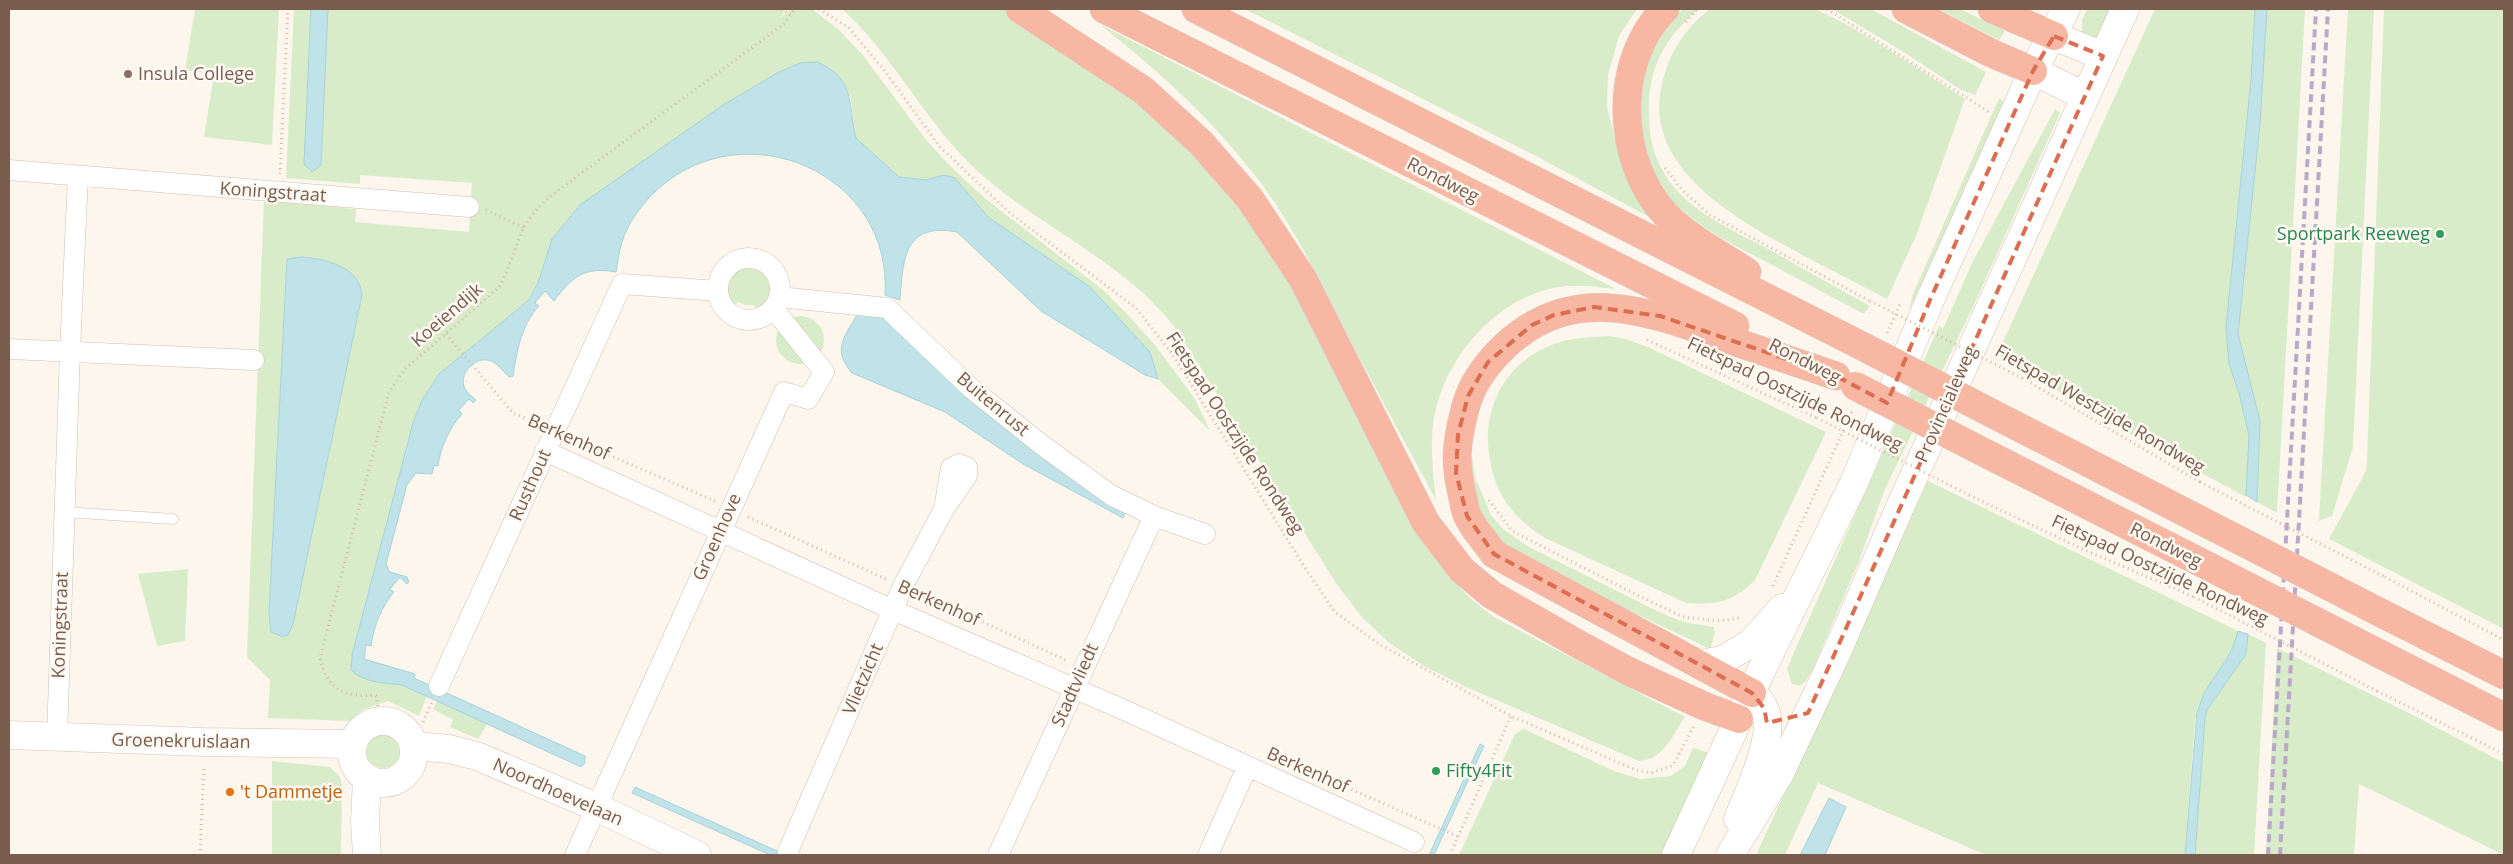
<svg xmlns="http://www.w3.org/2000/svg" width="2513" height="864" viewBox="0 0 2513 864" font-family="'Open Sans',sans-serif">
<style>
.green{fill:#d8ecc9;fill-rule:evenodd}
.water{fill:#bfe3e8;stroke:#a5d3da}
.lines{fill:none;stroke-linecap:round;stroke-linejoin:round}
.lane-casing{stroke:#d1beb0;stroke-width:11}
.street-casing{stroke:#d1beb0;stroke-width:21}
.secondary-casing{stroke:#d6c0b0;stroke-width:29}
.highway-casing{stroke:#dad1cd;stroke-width:29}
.path{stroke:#d9b8a5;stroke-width:3;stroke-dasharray:1 4;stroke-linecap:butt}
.lane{stroke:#fff;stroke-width:10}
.street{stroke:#fff;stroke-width:20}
.secondary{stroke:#fff;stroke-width:28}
.highway{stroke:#f7b7a3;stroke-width:28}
.rail{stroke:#b9a8c9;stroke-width:4;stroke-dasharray:8 5;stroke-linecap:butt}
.highway-bridge-casing{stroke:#dad1cd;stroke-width:29;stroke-linecap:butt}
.path-bridge{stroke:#d9b8a5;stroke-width:3;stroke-dasharray:1 4;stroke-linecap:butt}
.highway-bridge{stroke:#f7b7a3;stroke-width:28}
.marked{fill:none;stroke:#dc6d51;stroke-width:4;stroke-dasharray:10 6;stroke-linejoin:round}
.education-dot{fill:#8d6e63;stroke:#fffaf3;stroke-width:2}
.leisure-dot{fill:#2e9e5b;stroke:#fffaf3;stroke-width:2}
.food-dot{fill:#e8710a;stroke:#fffaf3;stroke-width:2}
.labels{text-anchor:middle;stroke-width:5;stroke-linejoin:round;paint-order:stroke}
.education-label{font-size:18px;fill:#785e54;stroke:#fffaf3;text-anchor:start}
.street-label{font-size:18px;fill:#7a5c4d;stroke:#fffaf3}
.leisure-label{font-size:18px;fill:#27864d;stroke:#fffaf3;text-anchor:end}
.food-label{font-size:18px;fill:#c56008;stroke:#fffaf3;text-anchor:start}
</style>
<rect width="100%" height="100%" fill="#fdf6ec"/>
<path class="green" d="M 195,9 L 279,9 L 272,145 L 204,137 L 214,74 L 185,70 Z
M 294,9 L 311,9 L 304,164 L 321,165 L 328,9 L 786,9 L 780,18 L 790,9 L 812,9 L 838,29 L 862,54 L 926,140 L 953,169 L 986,199 L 1103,290 L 1128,315 L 1155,345 L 1195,399 L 1210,431 L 1158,379 L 1150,352 L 1090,287 L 988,217 L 955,178 L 944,175 L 926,180 L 899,177 L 856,138 L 851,98 L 845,85 L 829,67 L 800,63 L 777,73 L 723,105 L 653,154 L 542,268 L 538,283 L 529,300 L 439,374 L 422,400 L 413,423 L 352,655 L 351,670 L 372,681 L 402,685 L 427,696 L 419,716 L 388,701 L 364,709 L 349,721 L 268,718 L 270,680 L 247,657 L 264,200 L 356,209 L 355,222 L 469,232 L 472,183 L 360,175 L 360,184 L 286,178 ZM 301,257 L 362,295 L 293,624 L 271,632 L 269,612 L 287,259 Z
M 842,9 L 1006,9 L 1044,33 L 1170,125 L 1257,220 L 1445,570 C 1459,589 1475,603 1494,617 L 1685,717 C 1672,736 1663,760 1639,761 L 1466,687 L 1424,666 L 1388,642 L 1361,616 L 1336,583 L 1177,330 C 1122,258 1034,226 970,164 C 922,116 892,54 842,9 Z
M 1245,9 L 1637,9 L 1619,36 L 1608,75 L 1607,107 L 1617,146 L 1662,224 L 1538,157 Z
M 1683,9 L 1699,9 C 1669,34 1652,60 1649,99 C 1648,125 1650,150 1664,173 C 1686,211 1733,230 1770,250 C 1803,269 1837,288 1870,306 L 1864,314 C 1834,298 1804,282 1774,266 C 1724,240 1665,213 1643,157 C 1635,138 1637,117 1639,97 C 1645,54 1650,40 1683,9 Z
M 1710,9 L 1815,9 L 1844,23 L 1891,51 L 1965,99 L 1916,236 L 1887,299 C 1860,285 1833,271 1806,257 C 1744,223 1641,171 1662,84 C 1669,53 1685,28 1710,9 Z
M 1832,9 L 1871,9 L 1986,72 L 1975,95 L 1961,90 L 1902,51 Z
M 1938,9 L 1960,9 L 2005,31 L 1999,40 Z
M 2087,9 L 2114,9 L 2102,36 L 2095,39 L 2082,35 L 2082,20 Z
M 2155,9 L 2255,9 L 2251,80 L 2226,327 L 2229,364 L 2239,393 L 2249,436 L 2246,497 L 2133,436 L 1997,355 Z
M 2267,9 L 2305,9 L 2277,513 L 2257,502 L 2260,421 L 2238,334 L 2260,124 Z
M 2348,9 L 2374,9 L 2353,447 L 2332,516 L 2319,521 Z
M 2384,9 L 2504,9 L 2504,629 L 2329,539 L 2366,471 L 2367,460 Z
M 1099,24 L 1616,289 C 1597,287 1578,284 1559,287 C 1503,296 1456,345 1439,398 C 1428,430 1432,466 1436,500 C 1407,446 1378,393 1350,340 C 1322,286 1297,231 1260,182 C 1214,121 1159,71 1099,24 Z
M 1999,98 L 2009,106 L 1909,311 L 1913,294 Z
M 2055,109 L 2060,113 L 1973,307 L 1885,489 L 1859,561 L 1813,669 L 1806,681 L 1800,686 L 1792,684 L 1787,669 L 1795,650 L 1939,326 L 1943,329 L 1972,263 Z
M 748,265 C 767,267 777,283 768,301 L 757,310 L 754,305 L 746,305 L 738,302 L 734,306 C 718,291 728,269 748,265 Z
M776 340a24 24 0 1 1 48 0a24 24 0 1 1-48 0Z
M 1608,336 L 1626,339 L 1650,348 L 1826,432 L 1755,580 C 1734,602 1716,605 1686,603 L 1545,538 C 1511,516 1495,495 1489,454 C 1481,397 1517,348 1574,339 C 1585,337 1597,337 1608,336 Z
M 1468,428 L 1475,477 L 1491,515 L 1503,529 L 1529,547 L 1657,611 L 1683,622 L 1714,627 L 1715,633 L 1710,649 L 1546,571 L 1509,550 L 1490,533 L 1469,498 Z
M 1928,481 L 2238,631 L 2235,643 L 2221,670 L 2206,691 L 2195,720 L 2185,855 L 1986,855 L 1818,783 L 1785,855 L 1756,855 Z
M 188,569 L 185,641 L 157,646 L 138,574 Z
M 2248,634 L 2266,643 L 2254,855 L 2195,855 L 2205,718 L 2207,710 L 2246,654 Z
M 2277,648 L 2411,714 L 2504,763 L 2504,855 L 2359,784 L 2354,855 L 2266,855 Z
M 437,701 L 487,724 L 478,739 L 450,727 L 453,720 L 433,709 Z
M 1524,729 L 1614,771 L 1640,779 L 1671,776 L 1685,766 L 1693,748 L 1707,752 L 1688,802 L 1662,855 L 1459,855 L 1515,734 Z
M366 751a17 17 0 1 1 34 0a17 17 0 1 1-34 0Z
M 272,761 L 330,767 L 340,777 L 342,785 L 341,855 L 272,855 Z"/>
<path class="water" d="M 311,9 L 328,9 L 321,165 L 312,172 L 304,164 Z
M 2255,9 L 2267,9 L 2260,124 L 2238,334 L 2260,421 L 2257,502 L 2246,495 L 2249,436 L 2239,393 L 2229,364 L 2226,327 L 2251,80 Z
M 817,62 C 856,78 848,105 856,138 L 899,177 L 926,180 L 944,175 L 955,178 L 988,217 L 1090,287 L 1150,352 L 1158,379 L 1145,375 L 1041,311 L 957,232 C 904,222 903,259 900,300 L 885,295 C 893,174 746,110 658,189 C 643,203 628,222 622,242 C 619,251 618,262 616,272 C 584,266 572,277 554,301 L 545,291 L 535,303 L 539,306 C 521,325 517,351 513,376 L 509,377 C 503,371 496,361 487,360 C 473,358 458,375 465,389 C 467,393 473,397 476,400 L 473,403 L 469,399 L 459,410 L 462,414 C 450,427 440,448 438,466 L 434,465 L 432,474 L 416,473 L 407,485 L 386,564 L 390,572 L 407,577 L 409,582 L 407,584 L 400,577 L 390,589 L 394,592 C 382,606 373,627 371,646 L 366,645 L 364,659 L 415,674 L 414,678 L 585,756 L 585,763 L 581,767 L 402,685 C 385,683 364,683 351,670 L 352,655 L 413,423 L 422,400 L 439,374 L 529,300 L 538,283 L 552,239 L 580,205 L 723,105 L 777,73 L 800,63 Z
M 301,257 C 326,259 359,266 362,295 L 293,624 L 288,635 L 283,637 L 271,632 L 269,612 L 287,259 Z
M 857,315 L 878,316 L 889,322 L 1125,513 L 1123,518 L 1023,464 L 945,412 L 852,373 C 832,350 844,337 857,315 Z
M 2238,631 L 2248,634 L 2246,654 L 2207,710 L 2205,718 L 2195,855 L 2185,855 L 2197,713 C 2200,705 2202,697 2206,690 C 2219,669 2232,657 2238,631 Z
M 1480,744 L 1484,746 L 1434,855 L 1429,855 Z
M 635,787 L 786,855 L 770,855 L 632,793 Z
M 1829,798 L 1846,807 L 1825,855 L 1800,855 Z"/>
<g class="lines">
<defs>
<path id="lane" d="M 64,512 L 173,519"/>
<path id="street" d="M 9,170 L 469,207
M718 289a31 31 0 1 1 62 0a31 31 0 1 1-62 0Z
M 779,297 L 887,308 L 972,389 L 1042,445 L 1111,495 L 1154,516 L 1205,534
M 9,349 L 254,360
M 545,451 L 893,610 L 1122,709 L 1414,842
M 439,686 L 622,284 L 718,291
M 57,738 L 70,351 L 78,176
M 788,851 L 903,586 L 944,509 L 967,476 L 967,467 L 959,464 L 951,468 L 944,509
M 575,855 L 784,392 L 808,399 L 824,372 L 773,308
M 998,855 L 1154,516
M 1208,855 L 1247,767"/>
<path id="secondary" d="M 2054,36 L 2103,56
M 2033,71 L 2085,96
M 1700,664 L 1723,660 L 1751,643 L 1782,608
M352 752a31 31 0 1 1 62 0a31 31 0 1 1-62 0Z
M 9,735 L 205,742 L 353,744
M 414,746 L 449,749 L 477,756 L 596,807 L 697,855
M 367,779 L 365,822 L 367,855
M 1738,819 C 1748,793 1778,733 1764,708 C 1761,702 1756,697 1752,693
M 1676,855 L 1760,673 L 1853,485 L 1930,300 L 2033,71 L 2066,9
M 1730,855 L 1779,775 L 1837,652 L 1900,507 L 2125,9"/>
<path id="highway" d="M 1020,9 L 1143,90 L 1201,143 L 1250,199 L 1303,279 L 1426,523 L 1462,570 L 1492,595 L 1578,644 L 1630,672 L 1704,706 L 1739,719
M 1104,9 L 1735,326
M 1196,9 L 1860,345
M 1665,9 C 1612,61 1616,162 1666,215 C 1688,238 1720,254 1747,272
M 1906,9 L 1991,53 L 2033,71
M 1992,9 L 2054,36
M 2003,419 L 2198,519
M 1987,454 L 2196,560
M 2383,614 L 2504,675
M 2380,654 L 2504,717
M 1752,693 L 1494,554 C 1486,542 1474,530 1468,517 C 1465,511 1464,504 1463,498 C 1454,464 1456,443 1465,409 C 1471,384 1486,364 1505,346 C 1572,283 1645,310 1721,337 C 1760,350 1798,363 1836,376"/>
</defs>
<use href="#lane" class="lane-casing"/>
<use href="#street" class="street-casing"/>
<use href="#secondary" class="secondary-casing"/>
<use href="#highway" class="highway-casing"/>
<path class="path" d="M 781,9 L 791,15
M 819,9 L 849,28 L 884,70 L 940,147 L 1011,214 L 1136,308 L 1173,355 L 1307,571 L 1335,612 L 1379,644 L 1511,716 L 1636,770 L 1651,773 L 1673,765 L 1694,726
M 1827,9 L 1989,112
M 1686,22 L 1697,9
M 1665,168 L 1682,190 L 1710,215 L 1870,301
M 280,174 L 288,9
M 486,210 L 524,228
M 1887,333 L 1901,302
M 446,334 L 513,413 L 539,424
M 1647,340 L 1817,418
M 2022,378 L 2200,482
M 572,439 L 715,501
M 1969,495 L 2078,547 L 2194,597
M 1489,500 L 1512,531 L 1633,593 L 1683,617 L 1719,621 L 1740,618
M 748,517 L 886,579
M 2385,577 L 2504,640
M 1773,586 L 1853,409
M 919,593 L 1066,660
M 2377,691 L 2504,754
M 379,721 L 377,697 L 375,695 C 344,698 327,689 320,658 L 389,392 L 404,370 L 499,287 C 510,268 514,247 524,228 C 530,216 540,206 549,197 L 784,24 L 795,9
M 423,722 L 432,702
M 1292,763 L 1459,837
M 200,855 L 204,766
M 1450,855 L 1511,716"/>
<use href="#lane" class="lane"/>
<use href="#street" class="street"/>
<use href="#secondary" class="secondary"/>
<use href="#highway" class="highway"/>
<path class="rail" d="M 2268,855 L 2316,9
M 2280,855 L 2328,9"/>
<defs>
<path id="highway-bridge" d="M 1860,345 L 2003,419
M 1855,386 L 1987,454
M 2198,519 L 2383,614
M 2196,560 L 2380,654"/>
</defs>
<use href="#highway-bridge" class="highway-bridge-casing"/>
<path class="path-bridge" d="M 1870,301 L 2022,378
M 1817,418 L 1969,495
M 2200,482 L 2385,577
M 2194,597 L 2377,691"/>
<use href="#highway-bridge" class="highway-bridge"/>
</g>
<path class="marked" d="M 2054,36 L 2103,56 L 1808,713 L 1767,723 L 1764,708 L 1752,693 L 1494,554 L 1467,516 L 1456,473 L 1458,435 L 1468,396 L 1488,362 L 1532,325 L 1554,315 L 1594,307 L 1660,316 L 1836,376 L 1887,403 L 1930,300 L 2033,71 Z"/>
<circle class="education-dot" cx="128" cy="74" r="5"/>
<g class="leisure-dot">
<circle cx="2440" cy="234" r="5"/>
<circle cx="1436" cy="771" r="5"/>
</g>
<circle class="food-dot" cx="230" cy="792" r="5"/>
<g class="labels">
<g class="education-label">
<text x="138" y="80">Insula College</text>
</g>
<g class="street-label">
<text transform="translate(1443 180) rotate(27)" y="6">Rondweg</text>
<text transform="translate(273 192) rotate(4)" y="6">Koningstraat</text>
<text transform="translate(447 315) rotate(-41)" y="6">Koeiendijk</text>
<text transform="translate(1805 361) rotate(27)" y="6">Rondweg</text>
<text transform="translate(1795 394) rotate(26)" y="6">Fietspad Oostzijde Rondweg</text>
<text transform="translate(993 404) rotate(40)" y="6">Buitenrust</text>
<text transform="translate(1946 404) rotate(-66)" y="6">Provincialeweg</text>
<text transform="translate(2100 409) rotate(30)" y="6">Fietspad Westzijde Rondweg</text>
<text transform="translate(1235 433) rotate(57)" y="6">Fietspad Oostzijde Rondweg</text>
<text transform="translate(569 437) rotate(24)" y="6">Berkenhof</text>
<text transform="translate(530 485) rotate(-66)" y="6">Rusthout</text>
<text transform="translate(717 537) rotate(-66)" y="6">Groenhove</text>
<text transform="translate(2166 545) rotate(27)" y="6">Rondweg</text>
<text transform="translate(2160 570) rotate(25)" y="6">Fietspad Oostzijde Rondweg</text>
<text transform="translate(939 603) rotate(24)" y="6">Berkenhof</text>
<text transform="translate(60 625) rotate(-88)" y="6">Koningstraat</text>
<text transform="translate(863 679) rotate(-67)" y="6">Vlietzicht</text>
<text transform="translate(1075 685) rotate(-66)" y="6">Stadtvliedt</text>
<text transform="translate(181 741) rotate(1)" y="6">Groenekruislaan</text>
<text transform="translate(1308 770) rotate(24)" y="6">Berkenhof</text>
<text transform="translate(558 792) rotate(24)" y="6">Noordhoevelaan</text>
</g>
<g class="leisure-label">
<text x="2430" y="240">Sportpark Reeweg</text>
<text x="1446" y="777" text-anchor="start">Fifty4Fit</text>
</g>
<g class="food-label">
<text x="240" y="798">'t Dammetje</text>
</g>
</g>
<rect width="2513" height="864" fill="none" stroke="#7a5c4d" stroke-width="20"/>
</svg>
